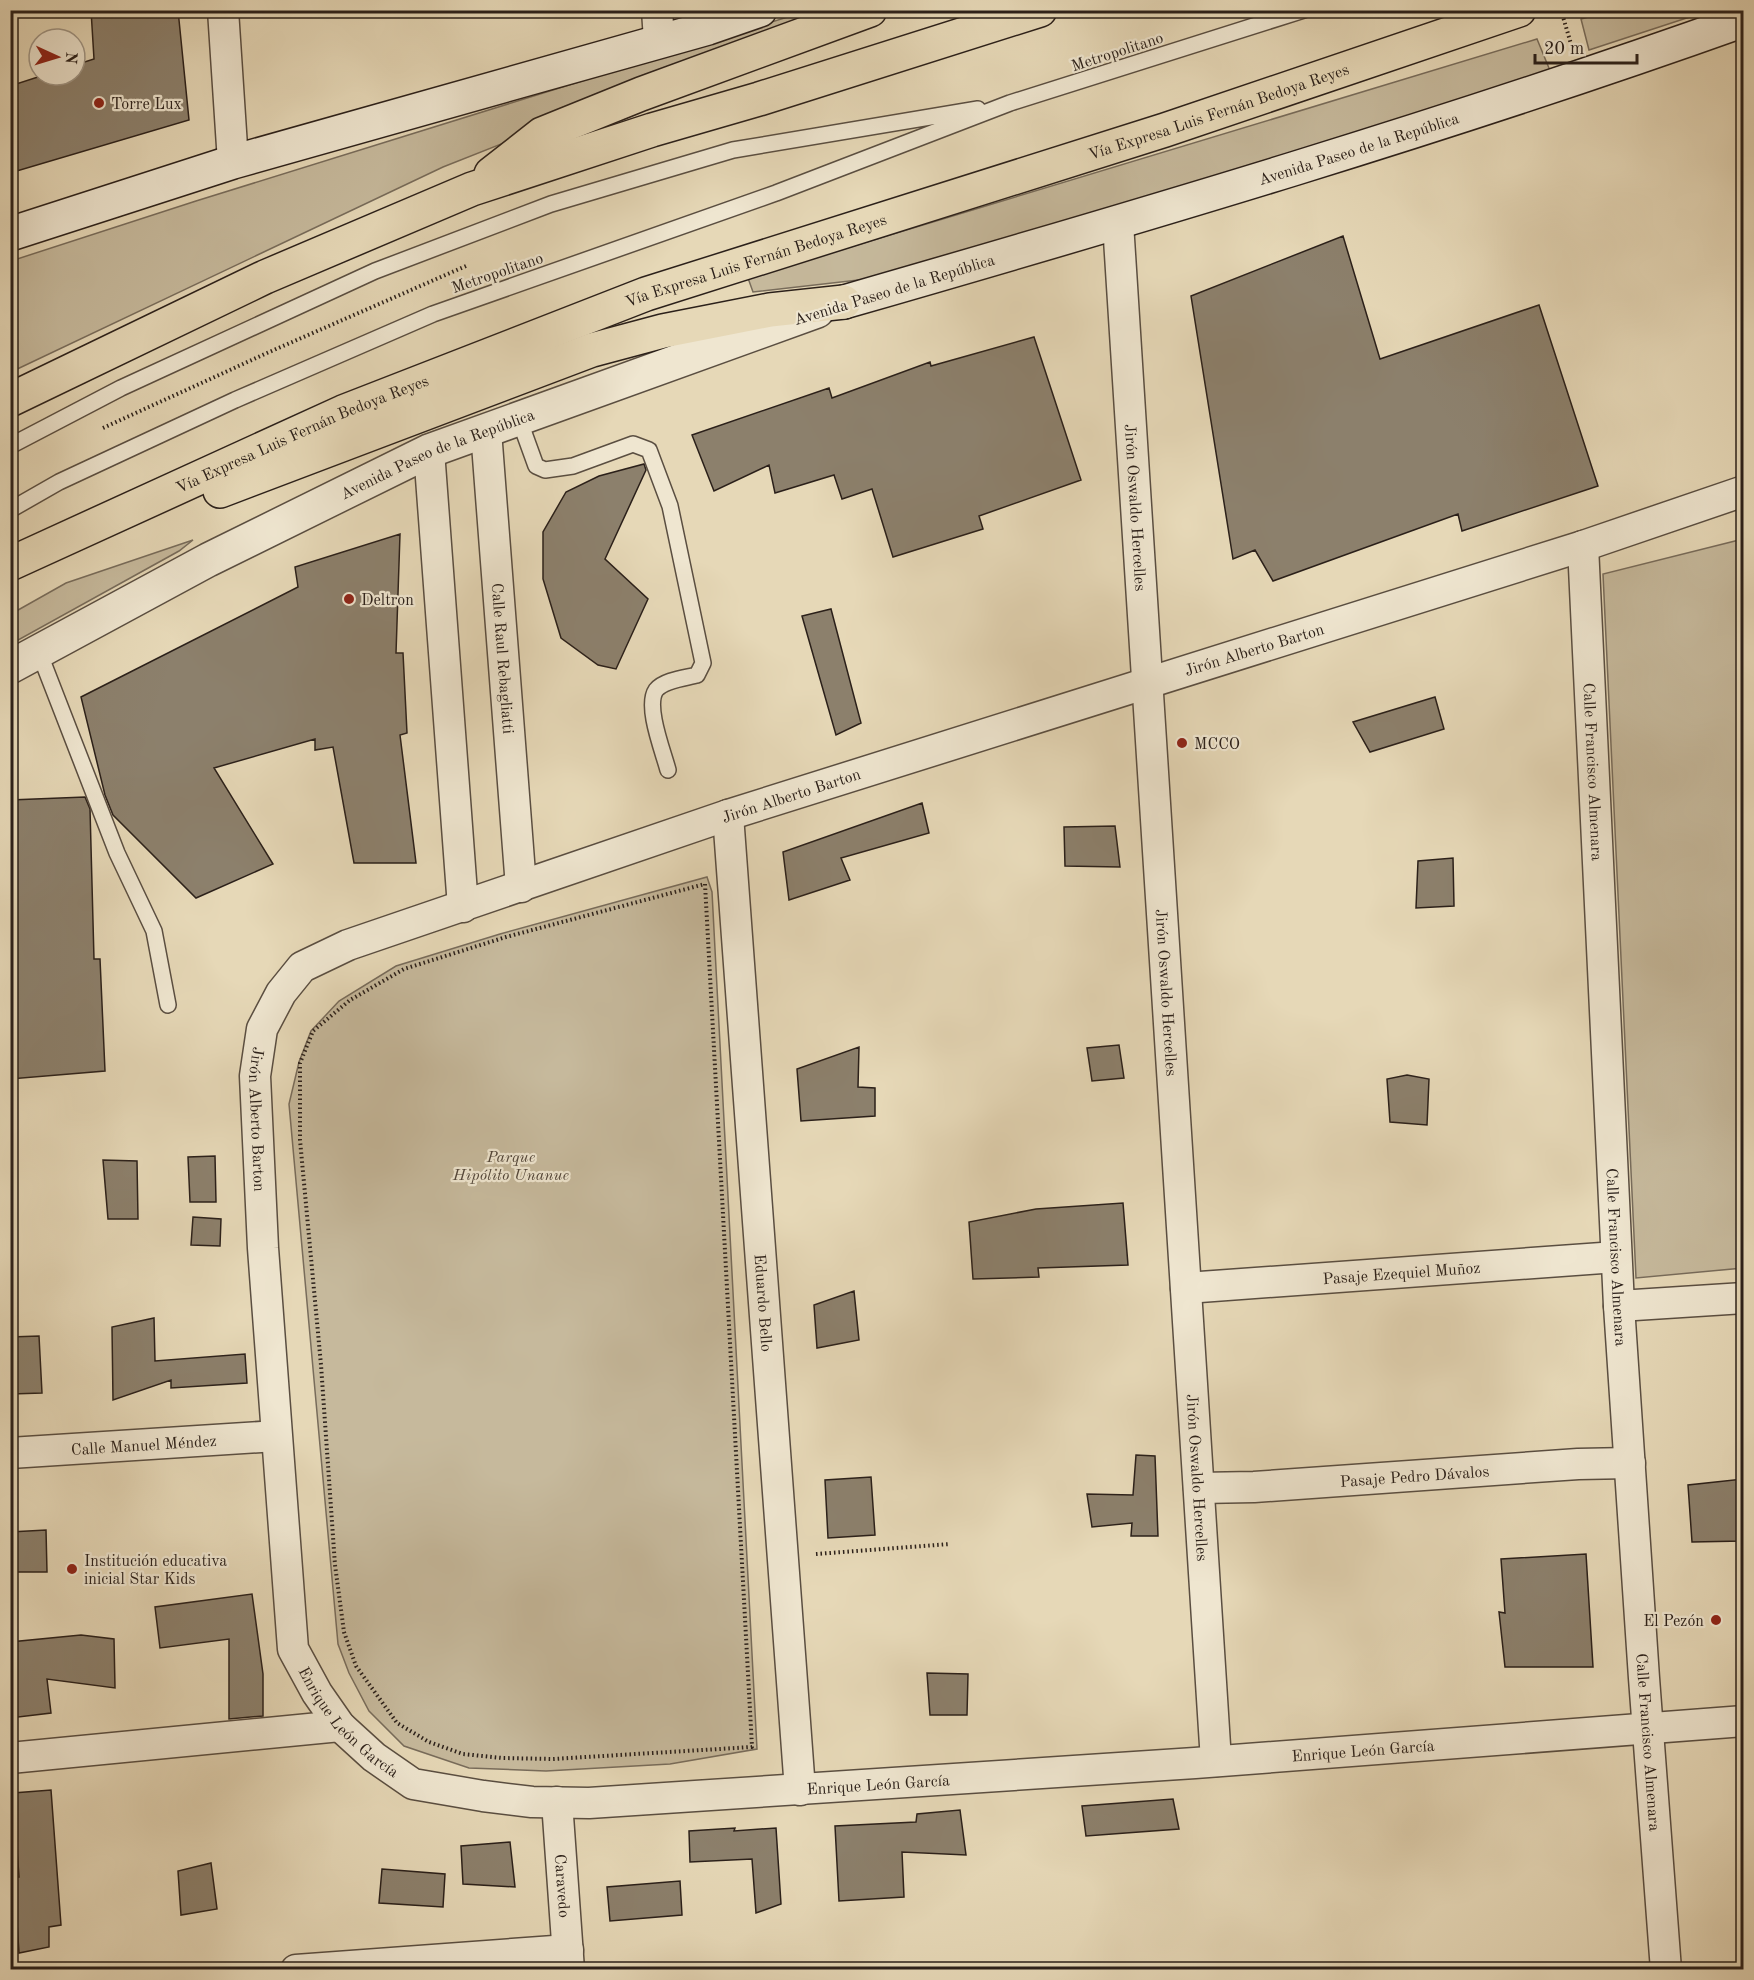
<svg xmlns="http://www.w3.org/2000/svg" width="1754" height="1980" viewBox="0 0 1754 1980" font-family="'Old Standard TT',serif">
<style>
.green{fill:#c6b99c;stroke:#786c5b;stroke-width:1.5}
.building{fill:#8c806c;stroke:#2b201a;stroke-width:1.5}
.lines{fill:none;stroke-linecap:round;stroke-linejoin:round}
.service-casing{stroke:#5a4e41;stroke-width:18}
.minor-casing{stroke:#5a4e41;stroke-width:33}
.tertiary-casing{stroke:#5a4e41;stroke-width:36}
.secondary-casing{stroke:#2b201a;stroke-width:36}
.motorway-casing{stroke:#2b201a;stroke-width:36}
.path{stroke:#2b201a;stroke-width:4;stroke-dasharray:1.5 3;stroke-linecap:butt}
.service{stroke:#efe6d0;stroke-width:15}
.minor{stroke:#efe6d0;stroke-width:30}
.tertiary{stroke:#efe6d0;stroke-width:33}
.secondary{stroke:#efe6d0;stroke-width:33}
.motorway{stroke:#e6d8b7;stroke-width:33}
.poi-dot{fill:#8f2418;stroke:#efe6d0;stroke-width:2}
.labels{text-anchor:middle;stroke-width:4.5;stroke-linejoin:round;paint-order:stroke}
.street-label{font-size:16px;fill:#2b201a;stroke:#efe6d0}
.poi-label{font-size:16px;fill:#2b201a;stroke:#efe6d0;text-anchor:start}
.park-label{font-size:16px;font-style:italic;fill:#52463a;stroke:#efe6d0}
</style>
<rect width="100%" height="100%" fill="#e6d8b7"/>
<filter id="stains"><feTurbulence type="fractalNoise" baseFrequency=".00333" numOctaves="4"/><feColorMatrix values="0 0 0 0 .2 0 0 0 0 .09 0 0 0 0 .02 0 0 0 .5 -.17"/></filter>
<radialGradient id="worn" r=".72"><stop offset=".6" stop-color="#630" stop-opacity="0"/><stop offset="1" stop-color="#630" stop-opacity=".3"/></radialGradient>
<path class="green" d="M 807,11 L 837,11 L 443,167 L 11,372 L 11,261 L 196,201 Z
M 1611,11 L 1611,10 L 1708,11 L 1589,50 L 1581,19 Z
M 1537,39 L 1551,73 L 911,274 L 753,292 L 748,278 Z
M 1743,539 L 1743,1268 L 1636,1278 L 1603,574 Z
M 193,540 L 179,551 L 11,644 L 11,614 L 66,583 Z
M 707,877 L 712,892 L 757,1749 L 670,1764 L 546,1771 L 469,1768 L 404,1746 L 369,1711 L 349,1673 L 338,1644 L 289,1104 L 299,1062 L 311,1031 L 339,1001 L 396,966 L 500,934 Z"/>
<path class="building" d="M 91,10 L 178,10 L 189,120 L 10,173 L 10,86 L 44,75 L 75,75 L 75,65 L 94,59 Z
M 1343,236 L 1380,359 L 1539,305 L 1598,486 L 1462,531 L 1458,514 L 1273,581 L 1255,550 L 1233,559 L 1191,296 Z
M 1034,337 L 1081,480 L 979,516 L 983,529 L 893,557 L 872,489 L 842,499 L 834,475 L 775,493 L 769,465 L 714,491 L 692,435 L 829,388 L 832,398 L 930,362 L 931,366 Z
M 644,464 L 646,470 L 605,559 L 648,599 L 616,669 L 598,665 L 561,638 L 543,579 L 543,532 L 566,492 L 599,476 Z
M 400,534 L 396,653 L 403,653 L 407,733 L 400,735 L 416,863 L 354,863 L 333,747 L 315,750 L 315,739 L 214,768 L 273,864 L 196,898 L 113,815 L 105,795 L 81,697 L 298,587 L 295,567 Z
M 831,609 L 861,723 L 836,735 L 802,616 Z
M 1435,697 L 1444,729 L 1370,752 L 1353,722 Z
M 85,797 L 90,809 L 94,959 L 100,959 L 105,1071 L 10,1079 L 10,800 Z
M 922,803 L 929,833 L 841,858 L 850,880 L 789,900 L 783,852 Z
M 1115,826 L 1120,867 L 1065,866 L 1064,827 Z
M 1453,858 L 1454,906 L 1416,908 L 1418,861 Z
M 1119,1045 L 1124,1078 L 1092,1081 L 1087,1048 Z
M 859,1047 L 858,1087 L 875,1088 L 875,1116 L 801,1121 L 797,1069 Z
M 1407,1075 L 1429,1079 L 1427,1125 L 1390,1122 L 1387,1079 Z
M 215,1156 L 216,1202 L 190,1202 L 188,1157 Z
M 103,1160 L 137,1161 L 138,1219 L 108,1219 Z
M 1123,1203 L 1128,1265 L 1038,1268 L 1039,1277 L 973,1279 L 969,1222 L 1036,1209 Z
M 193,1217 L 221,1219 L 220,1246 L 191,1245 Z
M 854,1291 L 859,1340 L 817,1348 L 814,1305 Z
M 154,1318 L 155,1361 L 245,1354 L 247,1383 L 171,1388 L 171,1380 L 113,1400 L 112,1327 Z
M 39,1336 L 42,1393 L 11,1394 L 10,1337 Z
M 1136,1455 L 1155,1456 L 1158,1536 L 1131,1536 L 1132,1523 L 1092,1527 L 1087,1494 L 1133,1495 Z
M 871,1477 L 875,1535 L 828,1538 L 825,1480 Z
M 1743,1479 L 1743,1541 L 1692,1542 L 1688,1485 Z
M 46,1530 L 47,1572 L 10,1572 L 10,1532 Z
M 1586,1554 L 1593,1667 L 1505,1667 L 1499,1612 L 1505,1613 L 1501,1559 Z
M 252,1594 L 263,1674 L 263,1716 L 229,1719 L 229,1639 L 160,1648 L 155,1607 Z
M 81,1635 L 114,1639 L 115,1688 L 47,1679 L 51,1713 L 10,1718 L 10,1642 Z
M 927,1673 L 968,1674 L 967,1715 L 930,1715 Z
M 51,1790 L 61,1925 L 49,1927 L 49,1947 L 19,1953 L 14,1877 L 19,1877 L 13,1793 Z
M 1173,1799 L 1179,1829 L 1086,1836 L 1082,1806 Z
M 960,1810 L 966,1855 L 902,1852 L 904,1897 L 839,1901 L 835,1826 L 916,1822 L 917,1814 Z
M 735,1828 L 734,1831 L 776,1828 L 781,1904 L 756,1913 L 752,1859 L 690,1862 L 689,1831 Z
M 510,1842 L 515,1887 L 463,1884 L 461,1846 Z
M 211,1863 L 217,1909 L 181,1915 L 178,1871 Z
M 382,1869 L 445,1874 L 443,1907 L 379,1903 Z
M 680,1881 L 682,1915 L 610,1921 L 607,1887 Z"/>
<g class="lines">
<defs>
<path id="service" d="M 519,419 L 536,466 L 545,470 L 573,466 L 633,444 L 649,450 L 670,506 L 703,663 L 697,675 C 685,678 664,680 656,690 C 645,706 663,751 668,770
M 10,446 L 121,388 L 375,271 L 551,204 L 733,150 L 978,109
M 10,510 L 59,482 L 235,400 L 433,314 L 776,193 L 1010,103 L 1304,10
M 39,652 L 117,853 L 154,931 L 168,1005"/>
<g id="minor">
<path d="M 223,10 L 233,162"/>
<path d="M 657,10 L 659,40"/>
<path id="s1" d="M 1118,223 L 1216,1761"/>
<path id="s2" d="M 486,431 L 521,887"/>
<path d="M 429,451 L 463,907"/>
<path id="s3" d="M 1744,491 L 1583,546 L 728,815 L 348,945 L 302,967 L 281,993 L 262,1029 L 255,1076 L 263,1248 L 293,1649 L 317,1693 L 340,1726 L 374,1757 L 413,1784 L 483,1796 L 532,1802 L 589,1803 L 1195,1763 L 1744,1721"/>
<path id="s4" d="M 1583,546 L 1619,1306 L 1644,1678 L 1666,1970"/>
<path id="s5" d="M 728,815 L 800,1790"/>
<path id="s6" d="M 1186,1288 L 1616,1257"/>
<path d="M 1619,1306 L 1744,1298"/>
<path id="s7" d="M 10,1453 L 276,1436"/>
<path id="s8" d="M 1199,1488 L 1254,1487 L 1578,1464 L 1630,1463"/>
<path d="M 10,1758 L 340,1726"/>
<path id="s9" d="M 557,1802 L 569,1970"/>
<path d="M 296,1970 L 568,1950"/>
</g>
<g id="tertiary">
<path id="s10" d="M 10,667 L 208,560 L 429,451 L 817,311"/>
</g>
<g id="secondary">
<path d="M 10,234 L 233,162 L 708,28 L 760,10"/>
<path id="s11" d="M 844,302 C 1146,215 1447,126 1744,20"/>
</g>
<g id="motorway">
<path d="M 491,174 L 542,134 L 641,94 L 870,10"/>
<path d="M 10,400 L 265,277 L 472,189 L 652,130 L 759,99 L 1040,10"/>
<path d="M 220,491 L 592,350 L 663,331 L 770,310 L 844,302"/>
<path id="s12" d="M 10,564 L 343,412 L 646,294 L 1165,130 L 1519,10"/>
</g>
</defs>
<use href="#service" class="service-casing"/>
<use href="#minor" class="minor-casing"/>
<use href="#tertiary" class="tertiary-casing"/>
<use href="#secondary" class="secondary-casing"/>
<use href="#motorway" class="motorway-casing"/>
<path class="path" d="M 1561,10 L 1571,44
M 103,428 L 267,353 L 466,266
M 705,884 L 752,1747 L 553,1759 L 502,1758 L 463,1754 L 429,1742 L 397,1723 L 356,1666 L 344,1632 L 335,1565 L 321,1365 L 300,1140 L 300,1063 L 313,1031 L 350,1000 L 404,969 L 506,937 Z
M 816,1554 L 950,1544"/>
<use href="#service" class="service"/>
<use href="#minor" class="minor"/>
<use href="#tertiary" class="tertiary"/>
<use href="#secondary" class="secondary"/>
<use href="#motorway" class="motorway"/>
</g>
<g class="poi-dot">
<circle cx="99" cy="103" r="6"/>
<circle cx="349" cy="599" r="6"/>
<circle cx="1182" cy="743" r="6"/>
<circle cx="72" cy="1569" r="6"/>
<circle cx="1716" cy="1620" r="6"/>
</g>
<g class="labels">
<g class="street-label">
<text transform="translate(1117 51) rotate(-18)" y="6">Metropolitano</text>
<text dy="6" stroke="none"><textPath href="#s12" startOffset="1292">Vía Expresa Luis Fernán Bedoya Reyes</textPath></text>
<text dy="6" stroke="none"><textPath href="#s11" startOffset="537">Avenida Paseo de la República</textPath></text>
<text dy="6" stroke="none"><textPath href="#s12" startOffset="806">Vía Expresa Luis Fernán Bedoya Reyes</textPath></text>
<text transform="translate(497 272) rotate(-19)" y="6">Metropolitano</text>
<text transform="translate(894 289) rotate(-17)" y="6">Avenida Paseo de la República</text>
<text dy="6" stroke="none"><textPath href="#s12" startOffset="320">Vía Expresa Luis Fernán Bedoya Reyes</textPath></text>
<text dy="6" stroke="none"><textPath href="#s10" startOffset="478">Avenida Paseo de la República</textPath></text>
<text dy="6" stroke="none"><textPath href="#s1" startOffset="285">Jirón Oswaldo Hercelles</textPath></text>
<text transform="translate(1254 649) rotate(-17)" y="6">Jirón Alberto Barton</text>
<text dy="6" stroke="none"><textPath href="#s2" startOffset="228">Calle Raul Rebagliatti</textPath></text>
<text dy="6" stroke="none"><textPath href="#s4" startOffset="226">Calle Francisco Almenara</textPath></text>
<text transform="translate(791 795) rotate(-18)" y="6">Jirón Alberto Barton</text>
<text dy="6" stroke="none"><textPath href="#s1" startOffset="771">Jirón Oswaldo Hercelles</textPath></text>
<text dy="6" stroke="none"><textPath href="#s3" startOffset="1684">Jirón Alberto Barton</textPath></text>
<text dy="6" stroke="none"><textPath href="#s4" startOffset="712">Calle Francisco Almenara</textPath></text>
<text dy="6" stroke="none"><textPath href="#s6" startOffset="216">Pasaje Ezequiel Muñoz</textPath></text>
<text dy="6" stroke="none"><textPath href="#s5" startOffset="489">Eduardo Bello</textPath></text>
<text dy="6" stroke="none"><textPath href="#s7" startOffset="134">Calle Manuel Méndez</textPath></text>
<text dy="6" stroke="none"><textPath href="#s8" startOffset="216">Pasaje Pedro Dávalos</textPath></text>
<text dy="6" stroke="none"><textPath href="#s1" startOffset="1257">Jirón Oswaldo Hercelles</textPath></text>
<text dy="6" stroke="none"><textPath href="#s3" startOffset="2308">Enrique León García</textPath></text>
<text dy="6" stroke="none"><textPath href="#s4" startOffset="1198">Calle Francisco Almenara</textPath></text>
<text dy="6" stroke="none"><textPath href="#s3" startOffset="3352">Enrique León García</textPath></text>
<text dy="6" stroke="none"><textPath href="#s3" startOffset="2866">Enrique León García</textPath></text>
<text dy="6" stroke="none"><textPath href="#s9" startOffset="84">Caravedo</textPath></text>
</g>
<g class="poi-label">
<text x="111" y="109">Torre Lux</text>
<text x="361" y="605">Deltron</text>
<text x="1194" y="749">MCCO</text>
<text x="84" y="1566">Institución educativa<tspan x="84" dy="18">inicial Star Kids</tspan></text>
<text x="1704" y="1626" text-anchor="end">El Pezón</text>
</g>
<g class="park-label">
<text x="511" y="1162">Parque<tspan x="511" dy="18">Hipólito Unanue</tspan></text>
</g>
</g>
<rect width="1754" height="1980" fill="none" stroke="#e6d8b7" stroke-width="36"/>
<rect x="12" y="12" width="1730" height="1956" fill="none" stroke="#2b201a" stroke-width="3"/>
<rect x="18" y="18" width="1718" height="1944" fill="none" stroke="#2b201a" stroke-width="1.5"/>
<g transform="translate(57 57) rotate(94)"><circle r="28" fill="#efe6d0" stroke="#a19787" stroke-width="1.5"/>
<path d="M0-4.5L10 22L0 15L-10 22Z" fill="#8f2418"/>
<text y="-9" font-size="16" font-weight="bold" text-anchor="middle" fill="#2b201a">N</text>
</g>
<path d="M1535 54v9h102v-9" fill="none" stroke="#2b201a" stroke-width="3"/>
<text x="1544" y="54" font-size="18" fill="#2b201a" stroke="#efe6d0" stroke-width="4.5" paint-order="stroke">20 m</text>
<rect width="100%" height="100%" filter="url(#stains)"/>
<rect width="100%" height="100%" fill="url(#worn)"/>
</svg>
